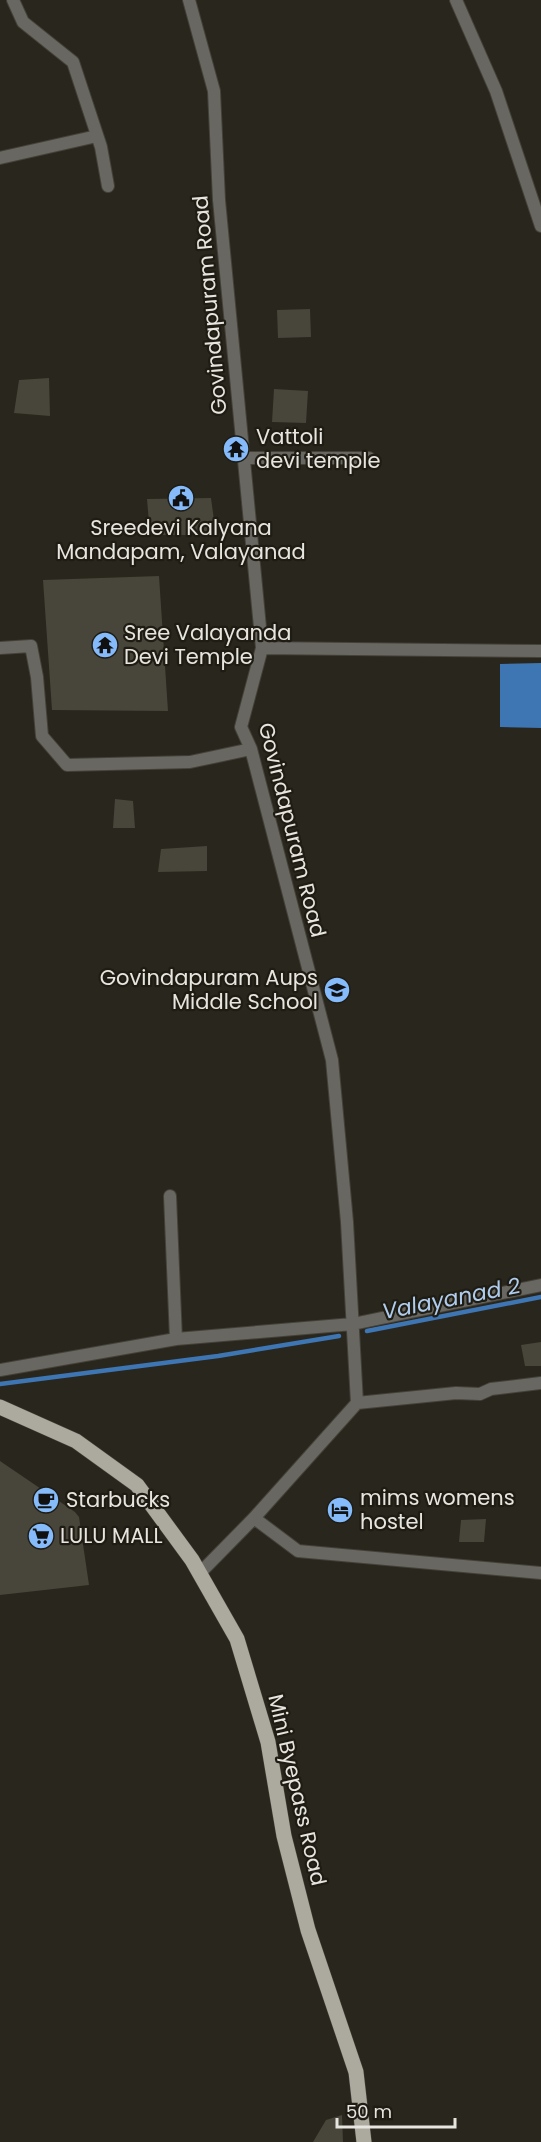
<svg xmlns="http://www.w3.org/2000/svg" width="541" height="2142" viewBox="0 0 541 2142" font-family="Poppins,sans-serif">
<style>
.water{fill:#3e75b3}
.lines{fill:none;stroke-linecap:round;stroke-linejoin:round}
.stream{stroke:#3e75b3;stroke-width:4.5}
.building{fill:#48453b}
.minor-casing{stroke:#444138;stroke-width:14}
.primary-casing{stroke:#444138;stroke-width:16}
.minor{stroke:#696762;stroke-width:12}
.primary{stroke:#aca99f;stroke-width:15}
.labels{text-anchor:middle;stroke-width:4.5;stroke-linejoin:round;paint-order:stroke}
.street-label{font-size:21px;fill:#e7e5df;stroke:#1f1c13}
.poi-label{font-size:21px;fill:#e7e5df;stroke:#1f1c13;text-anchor:start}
.water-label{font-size:22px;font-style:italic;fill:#afccee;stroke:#1f1c13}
</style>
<rect width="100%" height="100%" fill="#29261d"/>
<path class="water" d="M 541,663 L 541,728 L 500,727 L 500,664 Z"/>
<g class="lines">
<path class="stream" d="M 367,1331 L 541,1297
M 0,1384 L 218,1356 L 339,1336"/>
</g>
<path class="building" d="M 310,309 L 311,337 L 278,338 L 277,310 Z
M 49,378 L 50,416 L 14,413 L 19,380 Z
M 274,389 L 308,391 L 306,423 L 272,422 Z
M 211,498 L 216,535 L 150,535 L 147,499 Z
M 159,576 L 168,711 L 52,710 L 43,580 Z
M 115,799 L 133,801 L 135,828 L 113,828 Z
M 207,846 L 207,871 L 158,872 L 161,849 Z
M 541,1342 L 541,1366 L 525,1366 L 521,1345 Z
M 0,1461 L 75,1512 L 79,1517 L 89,1585 L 0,1595 Z
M 486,1519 L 484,1542 L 459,1542 L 461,1520 Z
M 342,2115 L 343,2142 L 313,2142 L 326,2120 Z"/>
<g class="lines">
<defs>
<path id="minor" d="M 13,0 L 23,22 L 73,62 L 101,147 L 108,186
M 189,0 L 214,91 L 219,200 L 262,648 L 241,727 L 251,749 L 332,1060 L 347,1222 L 357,1403 L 254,1518 L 199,1574
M 456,0 L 496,91 L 541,226
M 0,158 L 97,136
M 244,458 L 369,458
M 0,648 L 31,646 L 37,677 L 42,736 L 67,765 L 190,762 L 251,749
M 262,648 L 541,651
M 170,1196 L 176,1339
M 0,1370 L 176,1339 L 353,1324 L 541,1285
M 357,1403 L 456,1393 L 480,1394 L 491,1389 L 541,1383
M 254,1518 L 298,1551 L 541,1573"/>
<path id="primary" d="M 0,1407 L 76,1441 L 137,1485 L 192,1560 L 237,1639 L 268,1742 L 284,1836 L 308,1930 L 356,2072 L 364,2142"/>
</defs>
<use href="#minor" class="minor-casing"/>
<use href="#primary" class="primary-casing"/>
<use href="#minor" class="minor"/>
<use href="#primary" class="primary"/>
</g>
<defs>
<symbol id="temple-disc" viewBox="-11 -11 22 22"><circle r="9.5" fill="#85bbfb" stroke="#1f1c13"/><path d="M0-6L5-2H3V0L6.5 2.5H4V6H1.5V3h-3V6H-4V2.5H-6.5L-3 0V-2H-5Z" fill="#111"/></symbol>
<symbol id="civic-disc" viewBox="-11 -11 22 22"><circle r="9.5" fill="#85bbfb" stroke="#1f1c13"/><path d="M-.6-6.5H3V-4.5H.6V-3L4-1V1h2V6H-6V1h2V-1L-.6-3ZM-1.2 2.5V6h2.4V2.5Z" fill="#111"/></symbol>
<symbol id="school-disc" viewBox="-11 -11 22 22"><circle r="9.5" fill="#85bbfb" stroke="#1f1c13"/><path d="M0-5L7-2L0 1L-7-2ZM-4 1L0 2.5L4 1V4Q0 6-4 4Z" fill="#111"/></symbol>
<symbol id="cafe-disc" viewBox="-11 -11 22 22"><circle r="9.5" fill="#85bbfb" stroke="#1f1c13"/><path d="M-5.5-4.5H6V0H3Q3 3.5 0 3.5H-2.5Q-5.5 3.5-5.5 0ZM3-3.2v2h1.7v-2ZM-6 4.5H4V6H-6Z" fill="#111"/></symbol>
<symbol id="hotel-disc" viewBox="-11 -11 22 22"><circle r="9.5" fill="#85bbfb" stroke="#1f1c13"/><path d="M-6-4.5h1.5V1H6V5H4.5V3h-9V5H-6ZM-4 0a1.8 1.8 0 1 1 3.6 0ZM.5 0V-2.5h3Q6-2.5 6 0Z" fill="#111"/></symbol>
<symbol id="supermarket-disc" viewBox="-11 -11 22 22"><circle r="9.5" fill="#85bbfb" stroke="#1f1c13"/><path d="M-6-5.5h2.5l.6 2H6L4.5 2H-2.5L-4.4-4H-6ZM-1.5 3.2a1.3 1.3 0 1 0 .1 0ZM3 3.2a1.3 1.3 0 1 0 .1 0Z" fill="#111"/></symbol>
</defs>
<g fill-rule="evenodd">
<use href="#temple-disc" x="221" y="434" width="30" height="30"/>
<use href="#civic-disc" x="166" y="483" width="30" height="30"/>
<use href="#temple-disc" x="90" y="630" width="30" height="30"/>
<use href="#school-disc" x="322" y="975" width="30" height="30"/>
<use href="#cafe-disc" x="31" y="1485" width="30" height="30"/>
<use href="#hotel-disc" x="325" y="1495" width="30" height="30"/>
<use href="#supermarket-disc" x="26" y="1521" width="30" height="30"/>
</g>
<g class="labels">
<g class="street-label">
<text transform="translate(210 305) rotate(-95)" y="7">Govindapuram Road</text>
<text transform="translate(292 830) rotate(76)" y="7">Govindapuram Road</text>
<text transform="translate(297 1790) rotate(77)" y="7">Mini Byepass Road</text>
</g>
<g class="poi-label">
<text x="256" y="444">Vattoli<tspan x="256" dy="24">devi temple</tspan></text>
<text x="181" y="535" text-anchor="middle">Sreedevi Kalyana<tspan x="181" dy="24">Mandapam, Valayanad</tspan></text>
<text x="124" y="640">Sree Valayanda<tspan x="124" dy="24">Devi Temple</tspan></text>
<text x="318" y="985" text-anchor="end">Govindapuram Aups<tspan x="318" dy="24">Middle School</tspan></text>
<text x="360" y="1505">mims womens<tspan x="360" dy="24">hostel</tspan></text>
<text x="66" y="1507">Starbucks</text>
<text x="60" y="1543">LULU MALL</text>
</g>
<g class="water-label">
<text transform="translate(451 1298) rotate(-11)" y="8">Valayanad 2</text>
</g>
</g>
<path d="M337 2118v9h118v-9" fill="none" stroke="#e7e5df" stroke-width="3"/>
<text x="346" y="2118" font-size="18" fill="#e7e5df" stroke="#1f1c13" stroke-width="4.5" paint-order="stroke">50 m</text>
</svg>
